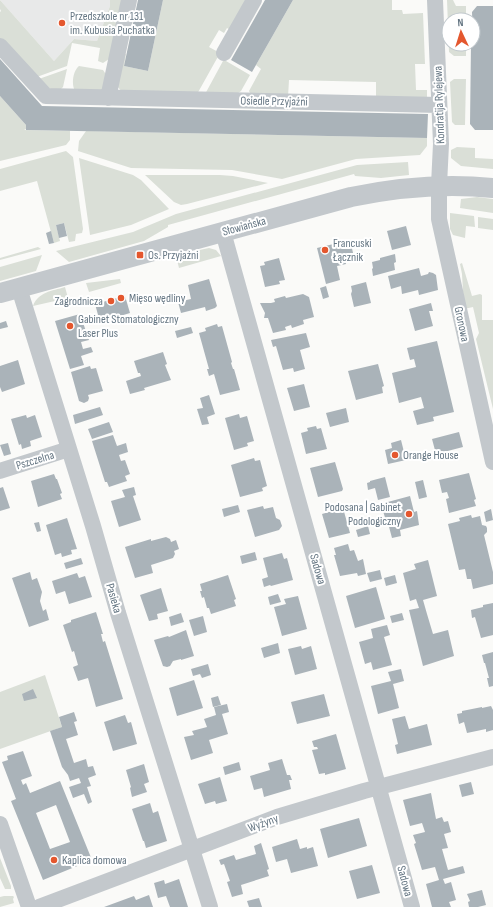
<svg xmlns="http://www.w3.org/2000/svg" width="493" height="907" viewBox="0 0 493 907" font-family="'Sofia Sans Condensed',sans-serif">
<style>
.built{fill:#e8e9e9}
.green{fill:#dadfd7}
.building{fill:#aab3b9;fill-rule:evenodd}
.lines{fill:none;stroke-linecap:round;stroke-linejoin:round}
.minor{stroke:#c3c8cc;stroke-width:16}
.tertiary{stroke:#c3c8cc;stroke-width:20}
.poi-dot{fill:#e4572e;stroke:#fff;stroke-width:1.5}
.labels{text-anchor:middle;stroke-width:4;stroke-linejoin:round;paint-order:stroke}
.poi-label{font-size:12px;fill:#657683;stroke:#fff;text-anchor:start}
.street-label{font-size:12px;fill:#657683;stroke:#fff}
</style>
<rect width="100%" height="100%" fill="#fafaf8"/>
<path class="built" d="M 0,0 L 110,0 L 110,6 L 97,41 L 74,39 L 54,61 Z"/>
<path class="green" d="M 0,0 L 54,61 L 74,39 L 97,41 L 110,6 L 110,0 L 124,0 L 118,18 L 115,17 L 114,22 L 119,23 L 112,57 L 103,63 L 98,61 L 100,48 L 72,43 L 67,66 L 34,78 L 0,40 L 0,12 L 1,11 L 0,9 Z
M 163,0 L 249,0 L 232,31 L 227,28 L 224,33 L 219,30 L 209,47 L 220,53 L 196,96 L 123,93 L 117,86 L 121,53 L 126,54 L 124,66 L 148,71 Z
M 293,0 L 392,0 L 392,10 L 402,10 L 403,14 L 423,13 L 425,64 L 415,64 L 416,90 L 427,90 L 427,101 L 376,100 L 376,82 L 289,80 L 288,97 L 252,97 L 249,91 L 261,69 L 256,65 Z
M 447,0 L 453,0 L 456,6 L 466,6 L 466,20 L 449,20 L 449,44 L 466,44 L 466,56 L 454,56 L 449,52 Z
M 223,61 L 226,61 L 250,75 L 241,91 L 234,96 L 204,96 Z
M 79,66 L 103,70 L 107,76 L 102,91 L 75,91 C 71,84 73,71 79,66 Z
M 67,69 L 63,87 L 61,89 L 54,91 L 36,80 Z
M 454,79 L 466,79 L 465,125 L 455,125 L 452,122 L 450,82 Z
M 0,96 L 26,125 L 26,129 L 24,130 L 70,131 L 70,140 L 66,145 L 0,161 Z
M 86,131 L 427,138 L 427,146 L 420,155 L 356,159 L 282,179 L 232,170 L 131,168 L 78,151 L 79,141 Z
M 457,147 L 475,148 L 475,158 L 493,159 L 493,169 L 461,166 L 451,158 L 451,150 Z
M 66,151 L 73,157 L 83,229 L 82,233 L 76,234 L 75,241 L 69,242 L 64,223 L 56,225 L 60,241 L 54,243 L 37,181 L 0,191 L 0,169 Z
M 79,158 L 133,175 L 141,180 L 169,209 L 131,225 L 90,235 Z
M 408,162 L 409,175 L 381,178 L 355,176 L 354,174 L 168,225 L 168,227 L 144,241 L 69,262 L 56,251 L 133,232 L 176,214 L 357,165 Z
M 145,175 L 220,175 L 233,176 L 268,183 L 187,204 L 181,205 L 174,202 Z
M 477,197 L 493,199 L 493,213 L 460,208 L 461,199 Z
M 450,213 L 474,216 L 475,227 L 466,226 L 465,238 L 453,235 L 450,229 Z
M 478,217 L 493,219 L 493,230 L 478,228 Z
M 38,247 L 41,249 L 0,260 L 0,258 Z
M 209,248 L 216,250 L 221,256 L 179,268 L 177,260 L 195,251 Z
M 42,255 L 36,271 L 0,281 L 0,267 Z
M 462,263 L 472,296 L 480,294 L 482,295 L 482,320 L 493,320 L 493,409 L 476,339 L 479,333 L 473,307 L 464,309 L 462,274 L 460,264 Z
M 120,279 L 121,283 L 89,292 L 86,283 Z
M 65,287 L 68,298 L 33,306 C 38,292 52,291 65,287 Z
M 45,675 L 62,727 L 0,749 L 0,692 Z
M 0,858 L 11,886 L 11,889 L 5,889 L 0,878 Z
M 4,896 L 13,896 L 14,897 L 13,899 L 14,903 L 0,907 L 0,897 Z"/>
<path class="building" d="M 138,0 L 163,0 L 148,71 L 124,66 Z
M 265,0 L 293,0 L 252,72 L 231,60 Z
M 477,6 L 493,6 L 493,130 L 475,130 L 470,124 L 471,44 L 473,44 L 472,12 Z
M 0,59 L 42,106 L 428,114 L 427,138 L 26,130 L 26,125 L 0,96 Z
M 64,223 L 67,236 L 59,238 L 56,225 Z
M 406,226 L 411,245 L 392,250 L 387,231 Z
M 51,231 L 54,243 L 49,244 L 46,233 Z
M 350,240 L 354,257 L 345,259 L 346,264 L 337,266 L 340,280 L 326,284 L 317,248 Z
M 395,254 L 396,262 L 394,263 L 395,270 L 373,276 L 372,269 L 373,268 L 372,262 L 380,260 L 380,258 Z
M 279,258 L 285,280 L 279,281 L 280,284 L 265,287 L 260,266 L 265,265 L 264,262 Z
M 419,268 L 421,276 L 428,274 L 429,272 L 433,273 L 436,275 L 438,290 L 419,295 L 418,290 L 402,294 L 401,286 L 391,289 L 388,276 Z
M 209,279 L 217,306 L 215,308 L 206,311 L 205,307 L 181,313 L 178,302 L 191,299 L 188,285 Z
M 366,282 L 371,303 L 354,307 L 351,294 L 352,291 L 351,286 Z
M 326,286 L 329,297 L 323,299 L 320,288 Z
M 303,294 L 309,297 L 314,317 L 303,320 L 304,324 L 292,328 L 291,325 L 285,327 L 286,330 L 273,333 L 268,318 L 264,318 L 265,313 L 260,303 L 271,303 L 275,302 L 274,299 L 285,296 L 286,298 Z
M 125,296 L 130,313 L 100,322 L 95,304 Z
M 431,303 L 433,311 L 429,311 L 433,326 L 415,331 L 409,309 Z
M 80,314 L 89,340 L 81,342 L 83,349 L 91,347 L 93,352 L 81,356 L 84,365 L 70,369 L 55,321 Z
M 6,321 L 8,327 L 0,329 L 0,323 Z
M 217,324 L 218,327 L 222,326 L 232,362 L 231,363 L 233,369 L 234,369 L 240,390 L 220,395 L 214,374 L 209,376 L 207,369 L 209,369 L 199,333 L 206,331 L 205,328 Z
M 191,327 L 193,333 L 177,338 L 175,331 Z
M 306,333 L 310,347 L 300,350 L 305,369 L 294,372 L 293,368 L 283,370 L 276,346 L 273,347 L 271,340 Z
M 437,341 L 454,412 L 433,417 L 434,421 L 417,425 L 413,411 L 424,408 L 421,397 L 399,403 L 392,373 L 416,367 L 414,359 L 410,360 L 407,348 Z
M 163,352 L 167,364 L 165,365 L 171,380 L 144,388 L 145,390 L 130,394 L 126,381 L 141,376 L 140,373 L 138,373 L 134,361 Z
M 18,360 L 25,384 L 2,392 L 0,387 L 0,366 Z
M 378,364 L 384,386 L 382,387 L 383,393 L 356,400 L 348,371 Z
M 90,366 L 91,369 L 96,368 L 103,391 L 88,395 L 89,398 L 88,401 L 84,403 L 79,401 L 71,372 Z
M 304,384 L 310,407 L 294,411 L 287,388 Z
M 209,395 L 215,414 L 207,417 L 209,424 L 202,425 L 197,409 L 203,408 L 200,398 Z
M 100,407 L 103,415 L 75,424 L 73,415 Z
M 346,408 L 349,422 L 330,427 L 326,413 Z
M 239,414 L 240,418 L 247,416 L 254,441 L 247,443 L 248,446 L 234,450 L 225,418 Z
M 26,415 L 27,418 L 35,415 L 42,437 L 30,441 L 31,446 L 22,449 L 21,444 L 19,445 L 11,419 Z
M 109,422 L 113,432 L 92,439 L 88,429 Z
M 316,426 L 317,429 L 321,428 L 327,449 L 306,454 L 301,433 L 308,431 L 307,428 Z
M 459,432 L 463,447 L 436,454 L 432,439 Z
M 113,435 L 117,446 L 126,443 L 128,452 L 119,455 L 121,461 L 125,460 L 130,474 L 125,476 L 127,481 L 109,487 L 107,482 L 105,482 L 92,441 Z
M 401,440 L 406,460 L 388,464 L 385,450 L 392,448 L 391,443 Z
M 8,443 L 11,454 L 4,456 L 0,445 Z
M 254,458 L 255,461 L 260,460 L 267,486 L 262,488 L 263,491 L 240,497 L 231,465 Z
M 335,462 L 343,489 L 342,491 L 318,497 L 310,468 Z
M 469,473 L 476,499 L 474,500 L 476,506 L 449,513 L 446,499 L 449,498 L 447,492 L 442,493 L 439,480 Z
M 54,474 L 56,479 L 57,479 L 62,493 L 60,494 L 62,499 L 38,507 L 31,481 Z
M 385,477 L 390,497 L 378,500 L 375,488 L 368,490 L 367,483 L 370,482 L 370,481 Z
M 423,480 L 427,497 L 419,499 L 415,482 Z
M 3,487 L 10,508 L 0,511 L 0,488 Z
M 134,487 L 136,495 L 133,496 L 141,520 L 119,527 L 111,501 L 125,497 L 122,490 Z
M 410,496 L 414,512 L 417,511 L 419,525 L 400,530 L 401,536 L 392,538 L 388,523 L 387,524 L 383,511 L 386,510 L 384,503 Z
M 238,505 L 240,512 L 224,517 L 222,509 Z
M 263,506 L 264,509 L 273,507 L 276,518 L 280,520 L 282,526 L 279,530 L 255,537 L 247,510 Z
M 343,508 L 350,533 L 329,538 L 322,514 Z
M 491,509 L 493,520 L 486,522 L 484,512 Z
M 471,515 L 472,518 L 480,516 L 482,525 L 486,526 L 487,528 L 487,532 L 484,535 L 493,572 L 493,584 L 473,589 L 471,579 L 467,579 L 465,569 L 459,570 L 448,524 L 460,521 L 459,518 Z
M 67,518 L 77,549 L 71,550 L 72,554 L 62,557 L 61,553 L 55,555 L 46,525 Z
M 39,522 L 41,531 L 37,532 L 34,523 Z
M 368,526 L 370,534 L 358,537 L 356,530 Z
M 166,537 L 170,539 L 171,542 L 176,540 L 179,549 L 174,551 L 175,554 L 173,558 L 151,565 L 153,573 L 135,578 L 125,547 L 151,539 L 151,541 Z
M 348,544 L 350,551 L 354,550 L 358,561 L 363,559 L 366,574 L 358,576 L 357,573 L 340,576 L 334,555 L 336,555 L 334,548 Z
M 255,552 L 257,560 L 242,564 L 240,556 Z
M 282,553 L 284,559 L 287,558 L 293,580 L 271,586 L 270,585 L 264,587 L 262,579 L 268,577 L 263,558 Z
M 81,558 L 83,564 L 66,569 L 64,563 Z
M 428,560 L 437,596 L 423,600 L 427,614 L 433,634 L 448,630 L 454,656 L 423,666 L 409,610 L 419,608 L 416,599 L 410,601 L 403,573 L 416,569 L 414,564 Z
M 380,570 L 382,579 L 370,582 L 367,573 Z
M 30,572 L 32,580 L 37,578 L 42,592 L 40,601 L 43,611 L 46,609 L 49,620 L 29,627 L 12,578 Z
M 77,573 L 79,578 L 85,576 L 92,597 L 69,604 L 65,591 L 56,594 L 52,581 Z
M 228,575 L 236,599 L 234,600 L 236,606 L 211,614 L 209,608 L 207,608 L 204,597 L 202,598 L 200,591 L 202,591 L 200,584 Z
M 395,575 L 397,583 L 386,586 L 384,578 Z
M 376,587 L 385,619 L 355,628 L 346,596 Z
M 161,588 L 168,611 L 157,614 L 158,619 L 149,621 L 140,595 Z
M 278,594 L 281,602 L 270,605 L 268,597 Z
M 298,596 L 307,629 L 282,636 L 274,607 L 286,604 L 284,599 Z
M 493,603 L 493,635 L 481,638 L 475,617 L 472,618 L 471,610 L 483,607 L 483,605 Z
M 96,612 L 103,634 L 101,634 L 103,642 L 105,641 L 123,699 L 96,707 L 88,678 L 78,681 L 73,667 L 78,665 L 74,651 L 72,652 L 63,625 L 71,622 L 71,620 Z
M 181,613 L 184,622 L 171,626 L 169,617 Z
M 402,613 L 404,620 L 392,623 L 390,616 Z
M 203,616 L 207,632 L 194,636 L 189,620 Z
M 387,625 L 390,635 L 384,637 L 392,665 L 373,670 L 371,662 L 365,664 L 359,642 L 373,638 L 371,629 Z
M 186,630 L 194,656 L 181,660 L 181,659 L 173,661 L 170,666 L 167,667 L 163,666 L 154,640 L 168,636 L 169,637 Z
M 278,643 L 280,653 L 264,658 L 261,648 Z
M 301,646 L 302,649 L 311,646 L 317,669 L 295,675 L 288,649 Z
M 493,652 L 493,686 L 489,687 L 487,678 L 489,678 L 485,663 L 484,663 L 482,655 Z
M 208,664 L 211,675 L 202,678 L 200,674 L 193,676 L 191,669 Z
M 401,669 L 404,681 L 393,684 L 399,708 L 378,714 L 371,686 L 391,681 L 388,672 Z
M 194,680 L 203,708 L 177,716 L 169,688 Z
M 33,689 L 37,698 L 24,701 L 22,694 Z
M 324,694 L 330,716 L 297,724 L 291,702 Z
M 218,696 L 221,705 L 213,707 L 211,698 Z
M 227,704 L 229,712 L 222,714 L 228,734 L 209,740 L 213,753 L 191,760 L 184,737 L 194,735 L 192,731 L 207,727 L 204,719 L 216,715 L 214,707 Z
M 491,706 L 493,710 L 493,730 L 486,732 L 486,729 L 467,733 L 464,722 L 459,724 L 457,714 L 462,713 L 462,711 L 482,707 L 482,708 Z
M 74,712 L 77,721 L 74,722 L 78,735 L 66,739 L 74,763 L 86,759 L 88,767 L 93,766 L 96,775 L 88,778 L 91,786 L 87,787 L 92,802 L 88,804 L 84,794 L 73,798 L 69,787 L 81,783 L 79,778 L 70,781 L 68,775 L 62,767 L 50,731 L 62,727 L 59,717 Z
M 125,715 L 128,723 L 131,722 L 137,744 L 113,751 L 104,722 Z
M 405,716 L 409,729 L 427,724 L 432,745 L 397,754 L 395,745 L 398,744 L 392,719 Z
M 336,734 L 346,769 L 325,775 L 325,773 L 319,774 L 312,750 L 318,749 L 317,747 L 314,747 L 312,741 Z
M 23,751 L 32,776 L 21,780 L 23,785 L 26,783 L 30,793 L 60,781 L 92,860 L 43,880 L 11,801 L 16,799 L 2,762 L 8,760 L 7,756 ZM 56,805 L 70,842 L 50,849 L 36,813 Z
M 282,759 L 287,775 L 290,775 L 292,780 L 289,780 L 291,789 L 264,797 L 262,788 L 254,790 L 250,776 L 270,770 L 268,763 Z
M 239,762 L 241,770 L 225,775 L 223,767 Z
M 144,764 L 149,782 L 144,784 L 147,792 L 132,797 L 130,788 L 131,787 L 126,770 Z
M 220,777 L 227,801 L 216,804 L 215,801 L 205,804 L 198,784 Z
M 471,782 L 474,794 L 462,797 L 459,785 Z
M 431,793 L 436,819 L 442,817 L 444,822 L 448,821 L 451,832 L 444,834 L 448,848 L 442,849 L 448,870 L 463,866 L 465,873 L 443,879 L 445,884 L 451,882 L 456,900 L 449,902 L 451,907 L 432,907 L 426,884 L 439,880 L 435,867 L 422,870 L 414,844 L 416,843 L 413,835 L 425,832 L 422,823 L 410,826 L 403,800 Z
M 150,803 L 153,813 L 158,811 L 167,841 L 146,848 L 144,841 L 143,841 L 132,809 Z
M 359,818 L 367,846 L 328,858 L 320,829 Z
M 297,839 L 300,849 L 307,847 L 307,849 L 313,847 L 318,866 L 291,873 L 287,859 L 276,862 L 272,847 Z
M 261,843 L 269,869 L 267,870 L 269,876 L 241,885 L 243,894 L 232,897 L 227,882 L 230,881 L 224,864 L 221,865 L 219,860 L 234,855 L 236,860 L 256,854 L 254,846 Z
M 372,865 L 380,893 L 357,899 L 349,871 Z
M 179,879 L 188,907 L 170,907 L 166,896 L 158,898 L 154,883 L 164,880 L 165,884 Z
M 482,890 L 486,905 L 478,907 L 469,907 L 468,902 L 470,901 L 467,894 Z
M 149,895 L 153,907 L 104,907 L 134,896 L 136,900 Z
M 259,898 L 262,907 L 249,907 L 247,901 Z"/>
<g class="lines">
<path class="minor" d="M 435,0 L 441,144 L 439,185 L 439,219 L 493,462
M 0,46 L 46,96 L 439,105
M 224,53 L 254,0
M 108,98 L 129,0
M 223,232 L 412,907
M 19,288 L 93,526 L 118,613 L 210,907
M 0,471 L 69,449
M 0,824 L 29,907
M 39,907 L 277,817 L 364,791 L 493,757"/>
<path class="tertiary" d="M 0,293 L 351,197 C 399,187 444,183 493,188"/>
</g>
<g class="poi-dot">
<circle cx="62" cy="23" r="4"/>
<circle cx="325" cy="250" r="4"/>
<rect x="136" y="251" width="8" height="8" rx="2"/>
<circle cx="121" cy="298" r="4"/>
<circle cx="111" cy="301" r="4"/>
<circle cx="70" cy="326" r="4"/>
<circle cx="395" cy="455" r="4"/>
<circle cx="409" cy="514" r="4"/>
<circle cx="54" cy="860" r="4"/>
</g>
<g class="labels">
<g class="poi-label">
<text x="70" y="20">Przedszkole nr 131<tspan x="70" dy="14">im. Kubusia Puchatka</tspan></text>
<text x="333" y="247">Francuski<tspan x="333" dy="14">Łącznik</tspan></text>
<text x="148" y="259">Os. Przyjaźni</text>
<text x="129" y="302">Mięso wędliny</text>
<text x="103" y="305" text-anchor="end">Zagrodnicza</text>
<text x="78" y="323">Gabinet Stomatologiczny<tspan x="78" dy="14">Laser Plus</tspan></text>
<text x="403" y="459">Orange House</text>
<text x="401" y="511" text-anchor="end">Podosana | Gabinet<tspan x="401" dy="14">Podologiczny</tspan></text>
<text x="62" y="864">Kaplica domowa</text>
</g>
<g class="street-label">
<text transform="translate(274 101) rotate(1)" y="4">Osiedle Przyjaźni</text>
<text transform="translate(439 105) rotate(-92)" y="4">Kondratija Rylejewa</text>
<text transform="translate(244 226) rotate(-15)" y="4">Słowiańska</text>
<text transform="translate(462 324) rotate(78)" y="4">Gronowa</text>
<text transform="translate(35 460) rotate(-17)" y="4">Pszczelna</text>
<text transform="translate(318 569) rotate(74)" y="4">Sadowa</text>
<text transform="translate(114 598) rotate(74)" y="4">Pasieka</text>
<text transform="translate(263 823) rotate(-20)" y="4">Wyżyny</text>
<text transform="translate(405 881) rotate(75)" y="4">Sadowa</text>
</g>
</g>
<g transform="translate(461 32) rotate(356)"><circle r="19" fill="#ffffff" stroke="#c1c8cd"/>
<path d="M0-3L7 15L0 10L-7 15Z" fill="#e4572e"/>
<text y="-6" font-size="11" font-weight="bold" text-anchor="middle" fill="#657683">N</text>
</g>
</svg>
